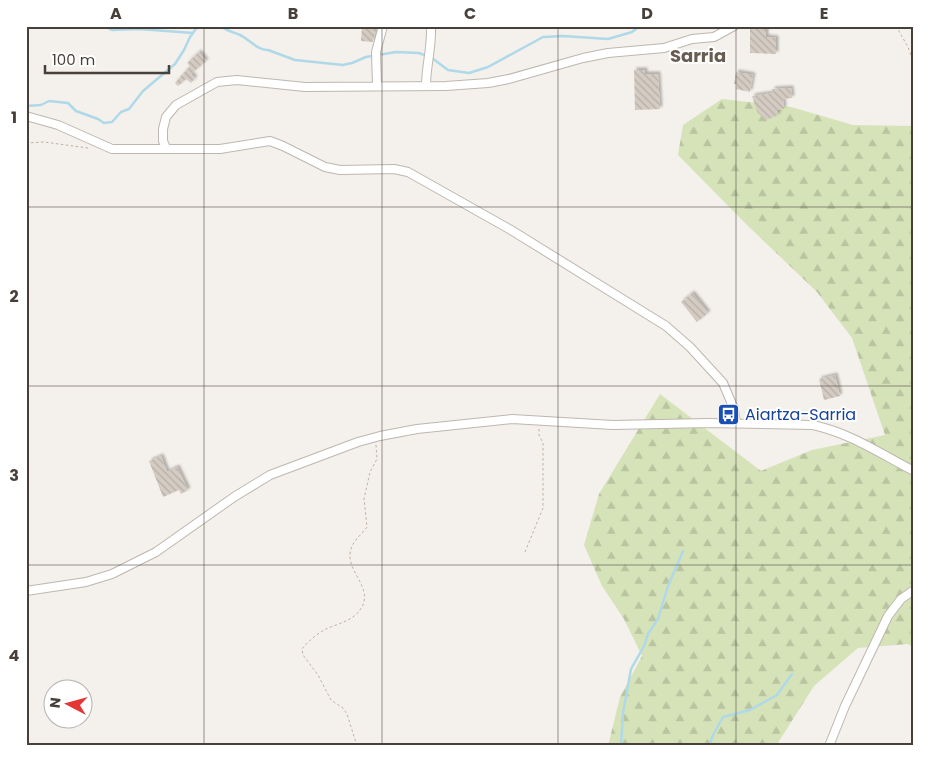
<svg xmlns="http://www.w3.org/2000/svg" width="940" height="772" viewBox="0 0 940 772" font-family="Poppins,sans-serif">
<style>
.forest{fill:url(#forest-firs)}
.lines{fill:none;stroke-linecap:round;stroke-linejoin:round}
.stream{stroke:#afd9e9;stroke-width:2.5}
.building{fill:url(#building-back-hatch);filter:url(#shadow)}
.minor-casing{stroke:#beb7af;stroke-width:10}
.path{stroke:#bfb0a1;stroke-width:1;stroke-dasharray:2.5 2.5;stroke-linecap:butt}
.minor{stroke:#fff;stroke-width:8}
.grid{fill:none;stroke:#47403a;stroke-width:1;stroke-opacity:0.55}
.labels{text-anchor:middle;stroke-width:4;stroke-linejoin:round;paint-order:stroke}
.transit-label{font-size:16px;fill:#164399;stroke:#fff;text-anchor:start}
.neighbourhood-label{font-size:18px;font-weight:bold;fill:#695d52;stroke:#fff}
.neatline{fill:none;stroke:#47403a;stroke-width:2}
.grid-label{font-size:16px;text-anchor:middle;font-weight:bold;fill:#47403a}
</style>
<defs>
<pattern id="forest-firs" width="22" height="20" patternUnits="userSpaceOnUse" patternTransform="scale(1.25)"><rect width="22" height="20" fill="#d6e3b9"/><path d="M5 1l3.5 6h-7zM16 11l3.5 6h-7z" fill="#b9c4a0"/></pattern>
<pattern id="building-back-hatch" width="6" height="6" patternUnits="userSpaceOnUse" patternTransform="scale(1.25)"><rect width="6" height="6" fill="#d4cbc2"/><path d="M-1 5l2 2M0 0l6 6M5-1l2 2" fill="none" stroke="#b7afa7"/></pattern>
<filter id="shadow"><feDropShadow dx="2.5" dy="-2.5" stdDeviation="1" flood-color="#0004"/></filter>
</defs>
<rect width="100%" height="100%" fill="#f4f0eb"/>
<path class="forest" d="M 722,99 L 791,107 L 853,125 L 914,126 L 914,648 L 908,644 L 858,648 L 814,686 L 776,746 L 608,746 L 620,697 L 642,656 L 624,619 L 602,586 L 584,545 L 599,494 L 660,394 L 761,471 L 812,450 L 885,435 L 852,338 L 817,292 L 745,223 L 678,155 L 683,125 Z"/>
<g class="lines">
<path class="stream" d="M 104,26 L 112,30 L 139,29 L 193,33
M 221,26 C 226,31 233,32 240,35 C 249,39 258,51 268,50 L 295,60 L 343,65 L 352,63 L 366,57 L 396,52 L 419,53 L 432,58 L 448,70 L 469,73 L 488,67 L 543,37 L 563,36 L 608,39 L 632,32 L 640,26
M 26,106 L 41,105 L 49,101 L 68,103 L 76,111 L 98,119 L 104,123 L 112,122 L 121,112 L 129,109 L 143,91 L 175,64 L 184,50 L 190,37 L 198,26
M 621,746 L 623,713 L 631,669 L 644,646 L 648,634 L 658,619 L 668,586 L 683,551
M 709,746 L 713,735 L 723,717 L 750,710 L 777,695 L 792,674"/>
</g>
<path class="building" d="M 362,26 L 377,26 L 373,42 L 361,41 Z
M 750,26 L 766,26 L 766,37 L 776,38 L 776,54 L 750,53 Z
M 199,52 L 206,61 L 191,74 L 195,78 L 191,83 L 186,79 L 178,86 L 175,83 L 190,66 L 187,63 Z
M 634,70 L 645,70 L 645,74 L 658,74 L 660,109 L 635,110 Z
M 736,72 L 753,75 L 750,92 L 736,89 L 737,84 L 734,84 Z
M 791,88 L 792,98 L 783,99 L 784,109 L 778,110 L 778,115 L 766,120 L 757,112 L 752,96 L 773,93 L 772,89 Z
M 692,293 L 708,313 L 697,322 L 681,302 Z
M 835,375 L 840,396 L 824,400 L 819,379 Z
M 161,456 L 167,472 L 177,467 L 188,490 L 181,494 L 179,490 L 163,497 L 149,461 Z"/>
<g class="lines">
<defs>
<path id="minor" d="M 377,86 L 376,52 L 383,26
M 426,86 C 426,66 432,47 431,26
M 26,116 L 58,125 L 112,149 L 220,149 L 270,141 L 283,146 L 325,167 L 340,170 L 394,169 L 408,172 L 511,230 L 666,326 L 690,347 L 723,383 L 734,409 L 736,423
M 166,148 L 163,141 L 163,129 L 166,117 L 176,105 L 217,82 L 237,80 L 305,87 L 446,86 L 488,83 L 509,79 L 583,58 L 608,53 L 664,48 L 692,39 L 714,37 L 734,26
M 26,591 L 86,582 L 112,574 L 156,552 L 234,497 L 270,475 L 358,442 L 380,436 L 417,429 L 512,419 L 613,425 L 708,423 L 813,425 C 850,433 881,454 914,471
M 829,746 L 845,706 L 888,616 L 901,599 L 914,590"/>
</defs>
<use href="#minor" class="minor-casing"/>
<path class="path" d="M 896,26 L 908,47 L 914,64
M 26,143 L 44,142 L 88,148
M 525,552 L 543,508 L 543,443 L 539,435 L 539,428
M 357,746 L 347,714 L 343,708 L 331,700 L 318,675 L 303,655 L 302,649 C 308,641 317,634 326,629 C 339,623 354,621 362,607 C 373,586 344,570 351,549 C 353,541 362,534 367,527 L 364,499 L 370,472 L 377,459 L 376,445"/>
<use href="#minor" class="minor"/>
</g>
<path class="grid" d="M 204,26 L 204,746M 382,26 L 382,746M 558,26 L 558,746M 736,26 L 736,746M 26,207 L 914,207M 26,386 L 914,386M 26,565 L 914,565"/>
<defs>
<symbol id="bus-square" viewBox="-11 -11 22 22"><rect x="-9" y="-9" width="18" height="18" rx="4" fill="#1a4fb4" stroke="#fff"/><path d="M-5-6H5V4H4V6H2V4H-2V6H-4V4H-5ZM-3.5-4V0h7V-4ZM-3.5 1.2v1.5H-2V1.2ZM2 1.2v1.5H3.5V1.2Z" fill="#fff"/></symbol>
</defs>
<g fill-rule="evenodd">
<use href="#bus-square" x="716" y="402" width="25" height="25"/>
</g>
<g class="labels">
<g class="transit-label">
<text x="745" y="420">Aiartza-Sarria</text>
</g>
<g class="neighbourhood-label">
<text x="698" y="62">Sarria</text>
</g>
</g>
<rect width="940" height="772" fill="none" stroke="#ffffff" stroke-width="55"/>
<g transform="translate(68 704) rotate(276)"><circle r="24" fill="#ffffff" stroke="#b5b3b0"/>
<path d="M0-4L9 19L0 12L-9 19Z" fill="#e23734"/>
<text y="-8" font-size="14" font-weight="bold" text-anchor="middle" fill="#47403a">N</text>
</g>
<path d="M45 65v8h124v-8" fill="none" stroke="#47403a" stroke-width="2.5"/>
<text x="52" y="65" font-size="15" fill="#47403a" stroke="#ffffff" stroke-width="4" paint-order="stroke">100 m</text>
<rect x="28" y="28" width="884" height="716" class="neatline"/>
<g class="grid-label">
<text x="116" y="19">A</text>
<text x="293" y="19">B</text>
<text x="470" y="19">C</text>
<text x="647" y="19">D</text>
<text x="824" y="19">E</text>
<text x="14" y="123">1</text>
<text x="14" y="302">2</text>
<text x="14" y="481">3</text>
<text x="14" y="661">4</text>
</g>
</svg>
